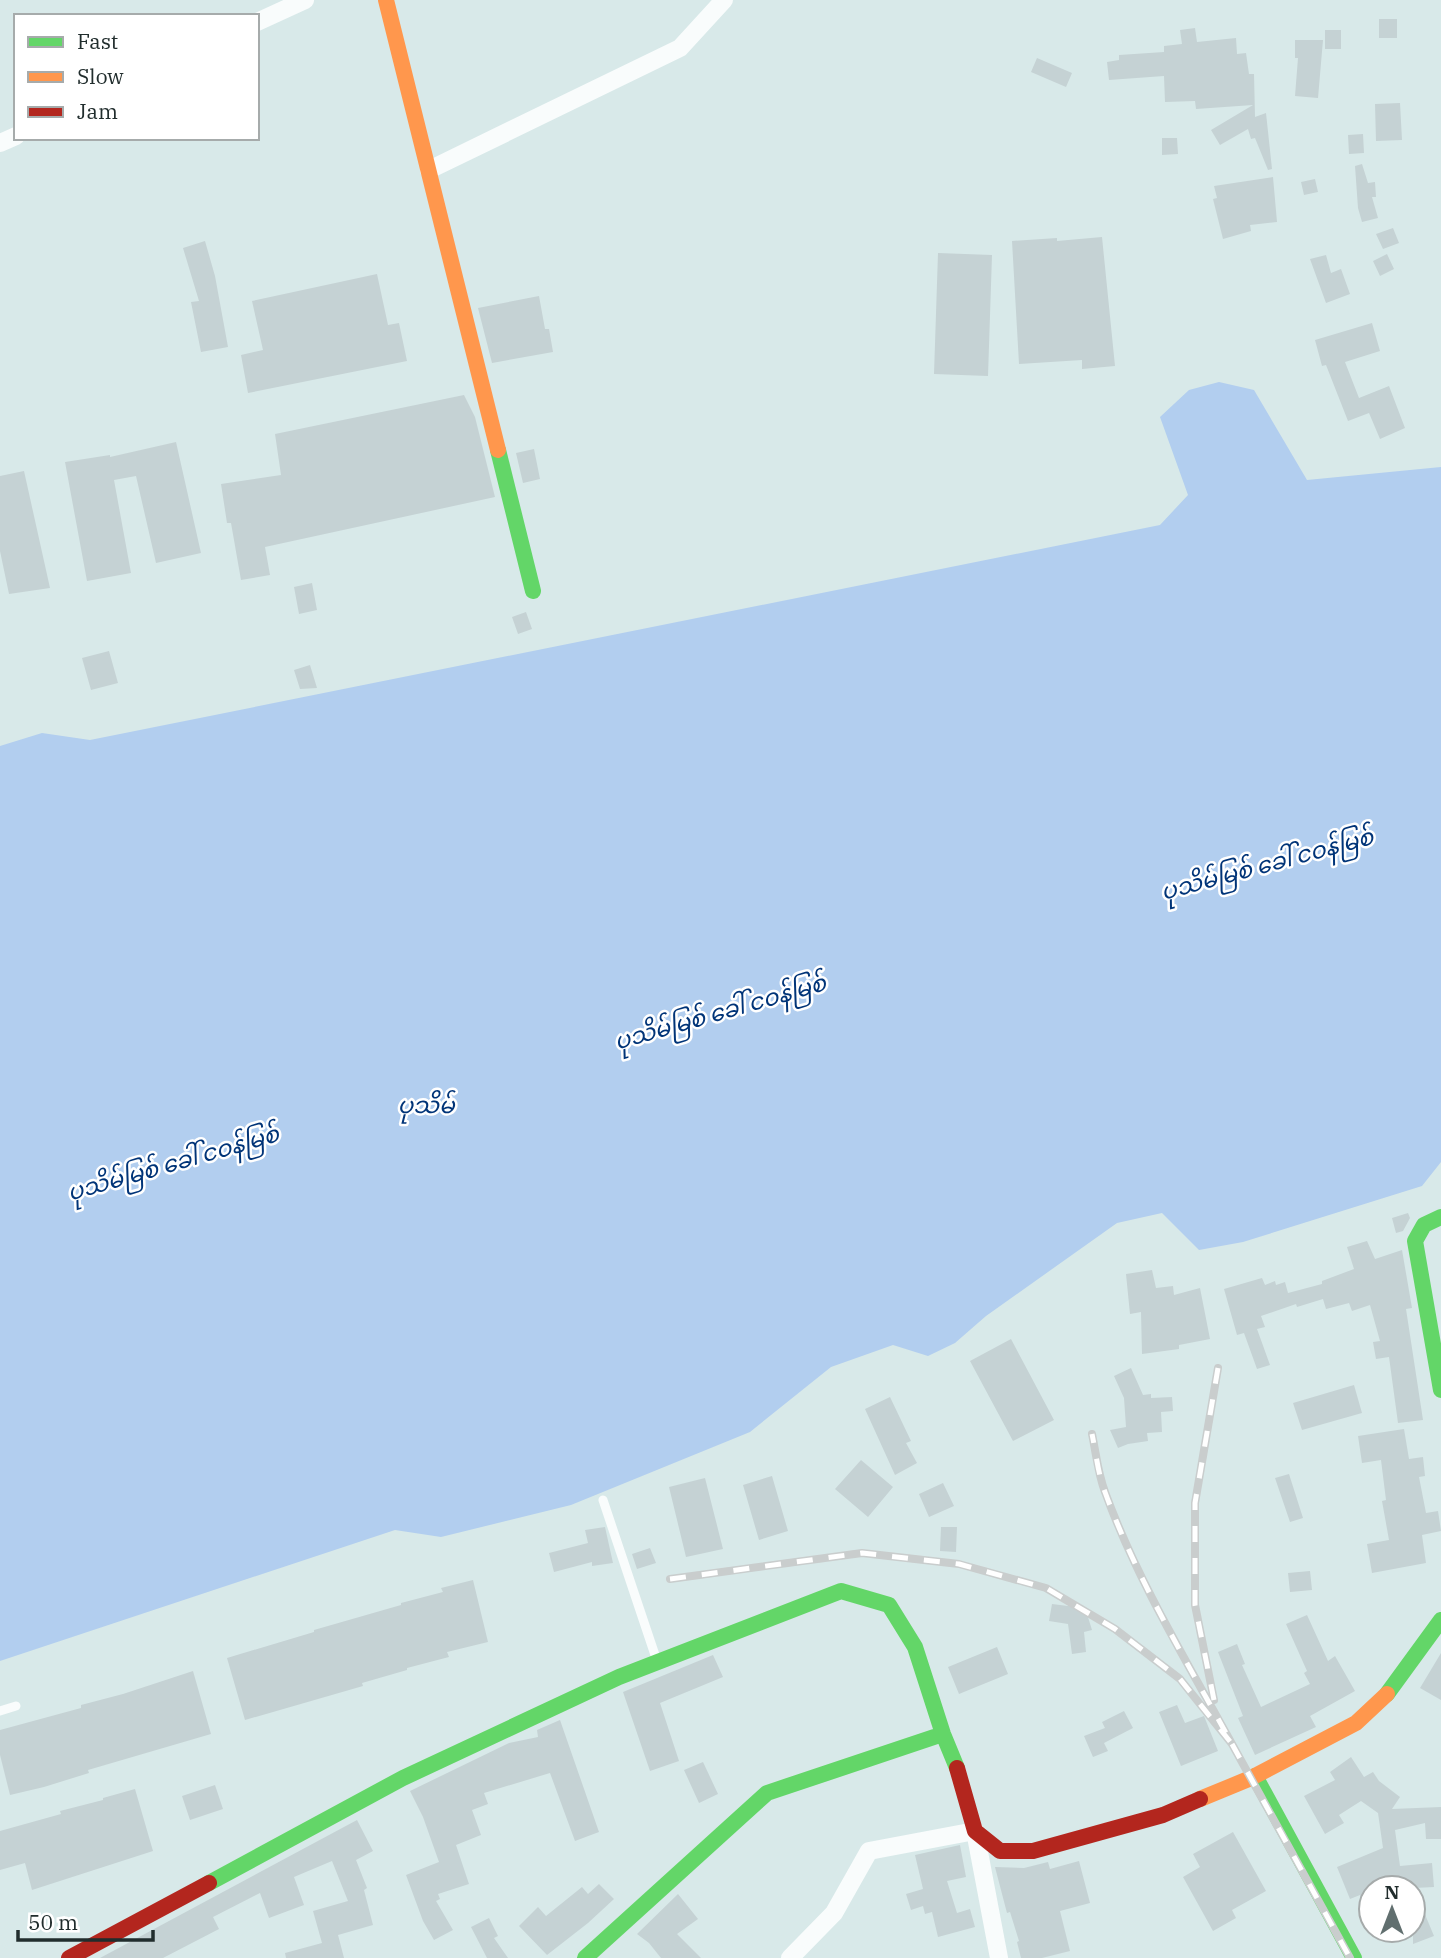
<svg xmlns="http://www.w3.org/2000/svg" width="1441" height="1958" viewBox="0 0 1441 1958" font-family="'IBM Plex Serif','Noto Sans Myanmar',serif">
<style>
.water{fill:#b2ceef}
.building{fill:#c5d2d4}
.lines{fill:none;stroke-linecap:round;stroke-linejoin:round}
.lane{stroke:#f9fcfc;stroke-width:9}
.street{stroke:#f9fcfc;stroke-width:18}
.fast{stroke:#63d668;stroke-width:16}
.slow{stroke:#ff974d;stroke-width:16}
.jam{stroke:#b3261e;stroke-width:16}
.rail-casing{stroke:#c9cdcd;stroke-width:8}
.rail{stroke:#fff;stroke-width:5;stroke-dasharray:16;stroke-linecap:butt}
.labels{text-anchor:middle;stroke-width:5;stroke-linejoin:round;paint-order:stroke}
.water-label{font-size:23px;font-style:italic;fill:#003478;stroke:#fff}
</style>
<rect width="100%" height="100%" fill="#d8e9e9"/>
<path class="water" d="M 1219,382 L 1254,390 L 1307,480 L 1441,467 L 1441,1162 L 1422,1186 L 1243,1242 L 1199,1250 L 1162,1213 L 1117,1223 L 986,1316 L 955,1343 L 928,1356 L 893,1345 L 831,1367 L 750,1432 L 571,1505 L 441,1537 L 395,1530 L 0,1661 L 0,746 L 42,733 L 90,740 L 1160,525 L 1188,495 L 1160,417 L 1189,390 Z"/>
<path class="building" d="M 1379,19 L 1397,19 L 1397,38 L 1379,38 Z
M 1195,28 L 1197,42 L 1236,38 L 1237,54 L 1246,53 L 1249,74 L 1254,74 L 1255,117 L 1266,113 L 1272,169 L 1268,170 L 1255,138 L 1251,139 L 1248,129 L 1220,145 L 1211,130 L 1253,105 L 1196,109 L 1195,101 L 1165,102 L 1164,76 L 1109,80 L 1107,62 L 1119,60 L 1119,55 L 1164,52 L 1164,46 L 1182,44 L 1180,30 Z
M 1325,30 L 1341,30 L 1341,49 L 1325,49 Z
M 1295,40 L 1323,40 L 1318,98 L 1295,96 L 1298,58 L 1295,58 Z
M 1037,58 L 1072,73 L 1066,87 L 1031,72 Z
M 1400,103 L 1402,140 L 1376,141 L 1375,104 Z
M 1363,134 L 1364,153 L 1349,154 L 1348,135 Z
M 1162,138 L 1177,138 L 1178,154 L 1162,155 Z
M 1362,164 L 1368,183 L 1375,182 L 1376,197 L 1372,197 L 1378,218 L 1362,222 L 1358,208 L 1355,166 Z
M 1273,177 L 1277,222 L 1250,225 L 1251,231 L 1223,239 L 1213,199 L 1217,198 L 1214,186 Z
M 1315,179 L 1318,192 L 1304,195 L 1301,182 Z
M 1393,228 L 1399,243 L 1383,249 L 1376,234 Z
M 1102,237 L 1115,366 L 1082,369 L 1082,360 L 1019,364 L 1012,241 L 1057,238 L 1057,241 Z
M 205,241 L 215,276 L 228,347 L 201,352 L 191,302 L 199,301 L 183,248 Z
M 938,253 L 992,255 L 988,376 L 934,374 Z
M 1387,254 L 1394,269 L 1380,276 L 1373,261 Z
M 1326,255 L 1331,273 L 1341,269 L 1350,294 L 1326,303 L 1310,259 Z
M 377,274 L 388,325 L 399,323 L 407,361 L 248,393 L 241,355 L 263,350 L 252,301 Z
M 539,296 L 545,329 L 549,329 L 553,352 L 492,363 L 478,308 Z
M 1372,323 L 1380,351 L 1345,362 L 1359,398 L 1389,386 L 1405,428 L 1380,439 L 1369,413 L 1348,421 L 1326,365 L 1322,366 L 1315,340 Z
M 464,395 L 475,417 L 495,497 L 265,547 L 270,575 L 241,580 L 231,523 L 227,523 L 221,484 L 281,475 L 275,434 Z
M 176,442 L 201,553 L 156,563 L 136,476 L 114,480 L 131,573 L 87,581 L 65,462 L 110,455 L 110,457 Z
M 534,449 L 540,479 L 523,483 L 516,453 Z
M 24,471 L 50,588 L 9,594 L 0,551 L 0,476 Z
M 312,583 L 317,610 L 299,614 L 294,587 Z
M 526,612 L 532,629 L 518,634 L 512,617 Z
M 109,651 L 118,683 L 91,690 L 82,658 Z
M 310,665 L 317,688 L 300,689 L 294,670 Z
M 1408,1213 L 1410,1218 L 1403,1231 L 1396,1233 L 1392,1218 Z
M 1367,1241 L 1375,1259 L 1402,1250 L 1412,1308 L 1406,1309 L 1423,1420 L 1398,1423 L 1389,1357 L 1376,1359 L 1373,1342 L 1380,1341 L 1370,1305 L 1352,1311 L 1349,1303 L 1326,1309 L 1323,1299 L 1297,1307 L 1296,1304 L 1261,1316 L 1265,1327 L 1257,1329 L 1270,1365 L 1257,1369 L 1244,1333 L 1237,1335 L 1224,1289 L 1262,1278 L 1265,1285 L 1275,1281 L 1276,1285 L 1285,1282 L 1288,1293 L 1322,1284 L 1322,1281 L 1354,1269 L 1347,1247 Z
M 1152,1270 L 1156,1288 L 1173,1286 L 1174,1295 L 1200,1288 L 1210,1339 L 1179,1345 L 1179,1349 L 1142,1354 L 1141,1312 L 1130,1314 L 1126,1274 Z
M 1011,1339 L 1054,1420 L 1013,1441 L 970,1361 Z
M 1131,1368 L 1143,1395 L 1151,1394 L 1151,1398 L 1172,1397 L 1173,1411 L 1161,1412 L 1162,1432 L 1147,1433 L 1148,1441 L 1128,1444 L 1118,1448 L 1110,1430 L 1126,1427 L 1124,1398 L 1114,1376 Z
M 1354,1385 L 1362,1413 L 1302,1430 L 1293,1403 Z
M 890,1397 L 911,1441 L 906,1443 L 917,1463 L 895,1475 L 865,1409 Z
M 1404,1429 L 1409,1459 L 1423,1457 L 1425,1476 L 1419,1477 L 1426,1513 L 1438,1511 L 1441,1531 L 1422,1535 L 1426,1563 L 1372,1573 L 1367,1544 L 1389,1540 L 1382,1501 L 1386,1500 L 1381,1460 L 1362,1463 L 1358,1436 Z
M 861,1460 L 893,1487 L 868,1517 L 835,1489 Z
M 1289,1474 L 1303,1518 L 1290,1522 L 1275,1478 Z
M 772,1476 L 788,1531 L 759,1540 L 743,1485 Z
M 705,1478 L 723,1549 L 686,1557 L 669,1487 Z
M 943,1483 L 954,1506 L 929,1517 L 919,1494 Z
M 605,1527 L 613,1563 L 592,1566 L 592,1562 L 554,1572 L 549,1553 L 588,1543 L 585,1530 Z
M 941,1527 L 957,1527 L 956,1552 L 940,1551 Z
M 650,1548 L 656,1563 L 637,1569 L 632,1554 Z
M 1310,1571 L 1312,1590 L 1290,1592 L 1288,1573 Z
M 473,1580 L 488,1642 L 447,1652 L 449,1657 L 407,1668 L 407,1670 L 362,1683 L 363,1686 L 245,1720 L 227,1658 L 314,1632 L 314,1630 L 401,1605 L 401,1603 L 443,1592 L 441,1588 Z
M 1052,1604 L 1068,1606 L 1069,1604 L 1087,1614 L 1092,1630 L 1084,1632 L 1086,1652 L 1072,1654 L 1068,1624 L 1049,1621 Z
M 1307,1615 L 1328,1661 L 1335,1656 L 1355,1691 L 1310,1716 L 1316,1727 L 1255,1755 L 1238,1718 L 1243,1716 L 1218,1652 L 1237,1644 L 1245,1664 L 1242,1665 L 1261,1707 L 1310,1684 L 1304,1673 L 1307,1671 L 1286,1624 Z
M 997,1647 L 1008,1674 L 959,1694 L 948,1667 Z
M 1441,1653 L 1441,1700 L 1420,1688 Z
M 713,1655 L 723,1677 L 660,1703 L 679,1761 L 650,1771 L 623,1692 Z
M 193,1671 L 211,1734 L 88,1770 L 89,1773 L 44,1787 L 10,1795 L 0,1755 L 0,1730 L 81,1708 L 81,1705 L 123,1694 Z
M 1177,1705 L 1185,1723 L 1204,1716 L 1218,1751 L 1181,1766 L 1159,1712 Z
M 1124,1711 L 1133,1728 L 1104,1743 L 1108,1751 L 1093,1757 L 1084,1736 L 1105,1728 L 1102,1722 Z
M 560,1720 L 599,1832 L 575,1841 L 550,1773 L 484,1793 L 488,1804 L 472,1810 L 481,1835 L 456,1845 L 469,1884 L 438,1894 L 440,1899 L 436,1901 L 453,1930 L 434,1940 L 423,1921 L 406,1875 L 439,1862 L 423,1817 L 410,1791 L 509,1743 L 538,1737 L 537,1730 Z
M 1351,1757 L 1364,1777 L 1373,1772 L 1379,1781 L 1400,1797 L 1392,1809 L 1441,1807 L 1441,1839 L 1426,1839 L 1425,1823 L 1395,1830 L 1400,1866 L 1432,1863 L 1434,1887 L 1414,1888 L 1434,1936 L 1413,1944 L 1413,1888 L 1371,1888 L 1370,1920 L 1360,1895 L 1350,1899 L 1337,1867 L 1383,1848 L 1378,1813 L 1361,1801 L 1339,1815 L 1344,1823 L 1325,1834 L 1304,1796 L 1335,1780 L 1330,1772 Z
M 703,1762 L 718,1794 L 699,1803 L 684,1770 Z
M 215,1785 L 223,1809 L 190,1820 L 182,1796 Z
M 135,1789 L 153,1851 L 32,1890 L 25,1863 L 0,1870 L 0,1831 L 61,1814 L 60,1811 L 103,1800 L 103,1798 Z
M 357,1820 L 373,1851 L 356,1860 L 367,1888 L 364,1890 L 373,1925 L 338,1935 L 344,1958 L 286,1958 L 285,1953 L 322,1943 L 313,1911 L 348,1901 L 332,1861 L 294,1877 L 304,1905 L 269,1918 L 260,1893 L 213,1917 L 219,1929 L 163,1958 L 100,1958 Z
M 1233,1832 L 1266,1891 L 1232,1910 L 1236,1918 L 1213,1931 L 1183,1877 L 1200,1867 L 1193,1854 Z
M 960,1845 L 966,1877 L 947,1881 L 957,1913 L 970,1909 L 975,1927 L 938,1937 L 932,1912 L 925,1914 L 923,1906 L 911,1910 L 906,1894 L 923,1889 L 915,1855 Z
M 1079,1861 L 1090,1903 L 1060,1911 L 1070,1951 L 1042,1958 L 1021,1958 L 1017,1942 L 1019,1941 L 1010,1912 L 1007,1913 L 995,1867 L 1024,1868 L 1048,1862 L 1050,1869 Z
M 599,1884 L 614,1899 L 588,1923 L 547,1955 L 519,1926 L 538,1907 L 546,1916 L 582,1887 L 588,1894 Z
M 678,1894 L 698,1919 L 677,1934 L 701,1958 L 661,1958 L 649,1943 L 637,1934 Z
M 489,1918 L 498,1936 L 494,1938 L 508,1958 L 487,1958 L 471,1927 Z"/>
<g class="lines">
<path class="lane" d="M 603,1500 L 657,1661
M 0,1711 L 16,1706"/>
<path class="street" d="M 257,22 L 305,0
M 0,143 L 16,136
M 429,170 L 680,48 L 724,0
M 790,1958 L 834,1913 L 869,1851 L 975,1831 L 999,1958"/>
<path class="fast" d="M 498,450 L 533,591
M 1441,1217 L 1424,1225 L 1415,1241 L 1441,1390
M 1387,1694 L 1441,1620
M 1255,1776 L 1354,1958
M 209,1883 L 403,1778 L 619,1677 L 841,1591 L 889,1605 L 915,1647 L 943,1734 L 957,1768
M 585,1958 L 767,1793 L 943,1734"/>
<path class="slow" d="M 386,0 L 498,450
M 1200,1799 L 1251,1778 L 1356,1723 L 1387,1694"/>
<path class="jam" d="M 957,1768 L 975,1831 L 1000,1851 L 1033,1851 L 1163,1815 L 1200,1799
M 69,1958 L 209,1883"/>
<defs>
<path id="rail" d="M 670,1579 L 862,1553 L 959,1564 L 1046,1588 L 1115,1629 L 1180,1679 L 1232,1744 C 1187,1662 1137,1580 1105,1492 C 1098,1474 1096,1453 1092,1434
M 1214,1700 L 1195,1605 L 1195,1503 L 1218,1368
M 1232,1744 L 1350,1958"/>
</defs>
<use href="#rail" class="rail-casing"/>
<use href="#rail" class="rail"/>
</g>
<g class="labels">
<g class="water-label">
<text transform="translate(1267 864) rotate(-15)" y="8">ပုသိမ်မြစ် ခေါ် ငဝန်မြစ်</text>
<text transform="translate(720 1012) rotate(-16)" y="8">ပုသိမ်မြစ် ခေါ် ငဝန်မြစ်</text>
<text x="426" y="1113">ပုသိမ်</text>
<text transform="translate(173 1163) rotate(-16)" y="8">ပုသိမ်မြစ် ခေါ် ငဝန်မြစ်</text>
</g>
</g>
<rect x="14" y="14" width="245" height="126" fill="#ffffff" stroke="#a6abab" stroke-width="2"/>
<rect x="28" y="37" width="35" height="10" fill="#63d668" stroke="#a6abab" stroke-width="2"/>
<text x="77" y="49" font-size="21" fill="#212d2d">Fast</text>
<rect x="28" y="72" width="35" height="10" fill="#ff974d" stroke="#a6abab" stroke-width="2"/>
<text x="77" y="84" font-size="21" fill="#212d2d">Slow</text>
<rect x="28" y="107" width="35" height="10" fill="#b3261e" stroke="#a6abab" stroke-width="2"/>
<text x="77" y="119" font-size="21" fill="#212d2d">Jam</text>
<g transform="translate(1392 1909)"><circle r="33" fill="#ffffff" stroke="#a6abab" stroke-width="2"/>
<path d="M0-5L12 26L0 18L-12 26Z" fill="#616f6f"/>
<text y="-10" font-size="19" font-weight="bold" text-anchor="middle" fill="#212d2d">N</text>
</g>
<path d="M18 1930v10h135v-10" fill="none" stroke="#212d2d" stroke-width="3.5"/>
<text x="28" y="1930" font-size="21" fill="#212d2d" stroke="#ffffff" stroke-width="5" paint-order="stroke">50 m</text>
</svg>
